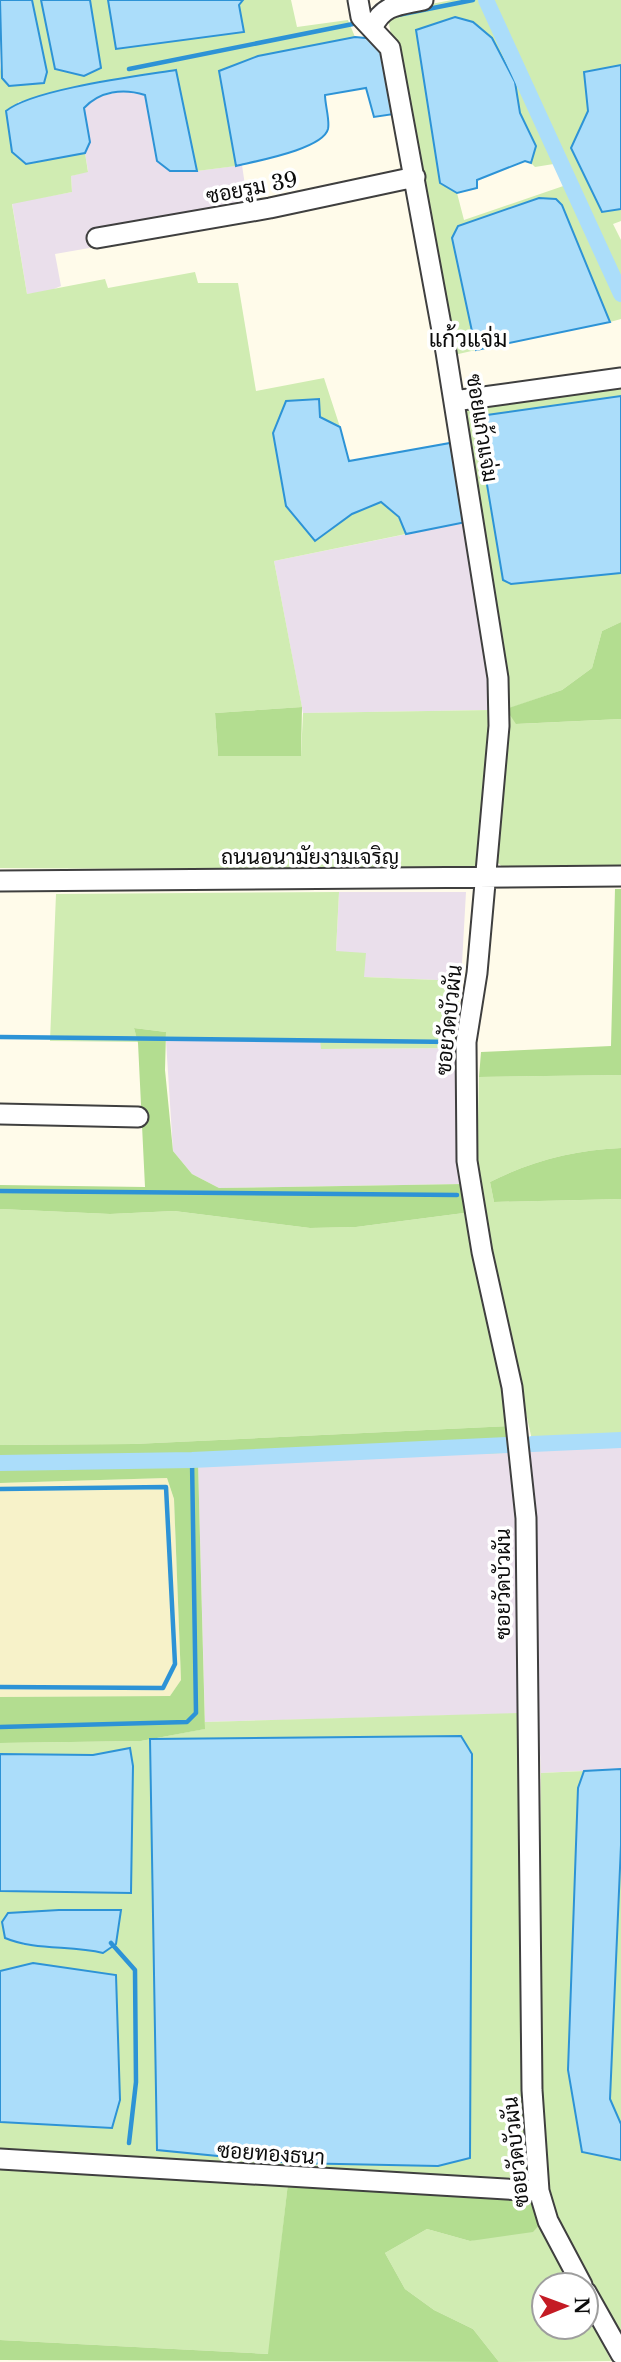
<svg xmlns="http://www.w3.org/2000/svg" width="621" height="2362" viewBox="0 0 621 2362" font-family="'Libre Baskerville',Sarabun,serif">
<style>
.industrial{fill:#eadfeb}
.farmland{fill:#f7f2c9}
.green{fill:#d0ecb2;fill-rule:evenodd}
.forest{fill:#b3dd90}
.water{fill:#abddfa;stroke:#2d93d6;stroke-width:2}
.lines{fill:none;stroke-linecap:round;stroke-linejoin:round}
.stream{stroke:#2d93d6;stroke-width:4.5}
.canal{stroke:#abddfa;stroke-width:16}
.minor-casing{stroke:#3f3f3f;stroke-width:23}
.minor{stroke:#fff;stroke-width:19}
.labels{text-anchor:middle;stroke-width:7;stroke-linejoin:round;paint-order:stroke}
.street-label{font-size:21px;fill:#0c0c0c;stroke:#fff}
.neighbourhood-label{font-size:23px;fill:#0c0c0c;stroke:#fff}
</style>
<rect width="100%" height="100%" fill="#fffbea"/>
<path class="industrial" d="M 126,90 L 145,95 L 157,161 L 170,171 L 197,171 L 242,165 L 250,220 L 55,254 L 61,286 L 47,292 L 27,294 L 12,203 L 72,192 L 71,176 L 88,171 L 85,153 L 90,142 L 84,108 L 94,98 Z
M 466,522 L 493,687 L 491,710 L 303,713 L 274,561 Z
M 339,892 L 466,892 L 461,981 L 363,977 L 336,951 Z
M 321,1039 L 322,1049 L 455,1048 L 463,1184 L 219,1188 L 192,1174 L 173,1151 L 166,1041 Z
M 621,1436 L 621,1769 L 541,1773 L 538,1713 L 205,1722 L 198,1462 L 503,1453 L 532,1440 Z"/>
<path class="farmland" d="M 167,1478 L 174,1499 L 181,1680 L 170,1696 L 0,1697 L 0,1483 Z"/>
<path class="green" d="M 32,0 L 41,0 L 55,69 L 101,68 L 90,0 L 108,0 L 117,49 L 243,32 L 239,5 L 243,0 L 291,0 L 297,27 L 348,20 L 355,37 L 258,56 L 219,71 L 236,166 L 197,171 L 176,70 L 103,82 L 18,102 L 26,164 L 85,153 L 88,172 L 71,176 L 72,192 L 12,204 L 27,294 L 105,279 L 108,288 L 195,272 L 198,283 L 238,283 L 256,391 L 324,378 L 340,427 L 320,417 L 319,399 L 286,401 L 273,432 L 315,541 L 352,514 L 382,502 L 399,517 L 406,534 L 274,561 L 302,707 L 215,713 L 218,756 L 301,756 L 303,713 L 491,710 L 480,871 L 0,868 L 0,65 L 2,78 L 47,72 Z
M 452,0 L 621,0 L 621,65 L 584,72 L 588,111 L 571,148 L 602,212 L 621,209 L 621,221 L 613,224 L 621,240 L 621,319 L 610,322 L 562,205 L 538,198 L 458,226 L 452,238 L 476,350 L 454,355 L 389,24 L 389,12 ZM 515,82 L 520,113 L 536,146 L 531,163 L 535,167 L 566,162 L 575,182 L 464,220 L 457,193 L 440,182 Z
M 621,387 L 621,622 L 602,631 L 592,668 L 562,690 L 507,709 L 517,724 L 621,719 L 621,869 L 507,871 L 498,863 L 496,847 L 506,709 L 465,409 Z
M 339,892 L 336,951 L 366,953 L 364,977 L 461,981 L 455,1048 L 321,1049 L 320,1039 L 166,1041 L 166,1032 L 134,1028 L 138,1042 L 50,1041 L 56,894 Z
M 621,1075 L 621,1148 C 575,1150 531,1161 490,1182 L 494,1202 L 621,1199 L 621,1436 L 532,1440 L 486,1234 L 477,1165 L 479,1077 Z
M 0,1209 L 110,1214 L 174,1211 L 310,1228 L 356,1227 L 464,1213 L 511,1426 L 134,1444 L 0,1445 Z
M 521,1713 L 531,2166 L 526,2182 L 0,2152 L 0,2122 L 112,2128 L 120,2100 L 116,1975 L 33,1963 L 0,1971 L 0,1891 L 131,1893 L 133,1766 L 129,1748 L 93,1755 L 0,1754 L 0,1743 L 141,1741 L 204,1729 L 205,1722 ZM 8,1913 L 24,1914 L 103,1953 L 85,1949 L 23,1945 ZM 157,2149 L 438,2166 L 290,2163 Z
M 584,1771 L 578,1788 L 582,2152 L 621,2160 L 621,2334 L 554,2217 L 546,2162 L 538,2046 L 541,1773 Z
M 621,1845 L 621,2124 L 610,2099 Z
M 0,2165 L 288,2183 L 269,2354 L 0,2340 Z
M 541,2223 L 574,2285 L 544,2285 L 544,2327 L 586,2327 L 586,2309 L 611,2361 L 499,2362 L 473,2329 L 434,2310 L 405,2289 L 385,2253 L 427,2229 L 470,2241 Z"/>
<path class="forest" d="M 621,622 L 621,719 L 516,724 L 506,709 L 562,690 L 592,668 L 602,631 Z
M 302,707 L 301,756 L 218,756 L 215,713 Z
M 615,889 L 621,889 L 621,1075 L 479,1077 L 481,1052 L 611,1046 Z
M 134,1028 L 166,1032 L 165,1070 L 173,1151 L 192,1174 L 219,1188 L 463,1184 L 464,1213 L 356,1227 L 310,1228 L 174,1211 L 110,1214 L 0,1209 L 0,1185 L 145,1187 L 138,1043 Z
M 621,1148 L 621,1199 L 494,1202 L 490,1182 C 531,1161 575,1150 621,1148 Z
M 511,1426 L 511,1449 L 503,1453 L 198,1462 L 205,1729 L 141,1741 L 0,1743 L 0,1697 L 170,1696 L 181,1680 L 174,1499 L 167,1478 L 0,1483 L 0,1445 L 134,1444 Z
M 288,2183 L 532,2199 L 541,2223 L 533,2232 L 470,2241 L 427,2229 L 385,2253 L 405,2289 L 434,2310 L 473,2329 L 499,2362 L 0,2360 L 0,2340 L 268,2354 Z"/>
<path class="water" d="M 0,0 L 32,0 L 47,72 L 44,83 L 9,86 L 2,78 Z
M 41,0 L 90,0 L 101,68 L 84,76 L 55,69 Z
M 108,0 L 243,0 L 239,5 L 244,32 L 116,49 Z
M 455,17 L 473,22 L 492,38 L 515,82 L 520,113 L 536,146 L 531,163 L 525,161 L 477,180 L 477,188 L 457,193 L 440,183 L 416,30 Z
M 355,37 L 376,39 L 385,56 L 394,114 L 374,117 L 366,88 L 325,95 C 325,105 330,120 328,129 C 323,149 256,161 236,166 L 219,71 L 258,56 Z
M 621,65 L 621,209 L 602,212 L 571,148 L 588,111 L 584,72 Z
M 176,70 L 197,171 L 170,171 L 157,161 L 145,95 C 123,88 100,91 84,108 L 90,142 L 85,153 L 26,164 L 12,152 L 6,111 C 33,89 138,76 176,70 Z
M 539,198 L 556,199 L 562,205 L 610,322 L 476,350 L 452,238 L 458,226 Z
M 621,396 L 621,573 L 511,584 L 503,580 L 477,425 L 487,415 Z
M 319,399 L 320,417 L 340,427 L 349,461 L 450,443 L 466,522 L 406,534 L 399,517 L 381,502 L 352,514 L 315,541 L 286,506 L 273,433 L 286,401 Z
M 461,1736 L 472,1754 L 470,2158 L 438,2166 L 290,2163 L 157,2150 L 150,1739 Z
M 130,1748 L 133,1766 L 131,1893 L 0,1891 L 0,1754 L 93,1755 Z
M 621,1769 L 621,1845 L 610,2099 L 621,2124 L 621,2160 L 582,2152 L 568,2070 L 578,1788 L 584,1771 Z
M 59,1910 L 121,1910 L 116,1944 L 103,1953 C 70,1945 36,1951 5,1938 L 2,1922 L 8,1913 Z
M 33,1963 L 116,1975 L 120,2100 L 112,2128 L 0,2122 L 0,1971 Z"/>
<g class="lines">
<path class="stream" d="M 398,15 L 473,0
M 129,69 L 353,24
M 0,1037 L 455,1042
M 0,1191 L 457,1195
M 0,1489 L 166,1487 L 175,1664 L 163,1688 L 0,1687
M 0,1727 L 187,1722 L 196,1713 L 192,1460
M 111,1943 L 135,1970 L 136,2082 L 129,2143"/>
<path class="canal" d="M 486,0 L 621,294
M 532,1444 L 621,1440
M 0,1463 L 192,1460 L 507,1445"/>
<defs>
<path id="minor" d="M 358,0 L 361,17 L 390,48 L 446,352 L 498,678 L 499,726 L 477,973 L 466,1042 L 467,1161 L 482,1252 L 512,1387 L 526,1518 L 532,2090 L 539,2191 L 548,2221 L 582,2285
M 373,27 C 383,4 401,5 423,0
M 97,238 L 270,208 L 415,177
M 454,401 L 621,378
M 0,881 L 621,876
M 0,1114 L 138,1117
M 0,2159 L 539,2191
M 586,2292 L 621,2354"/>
</defs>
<use href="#minor" class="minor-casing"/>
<use href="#minor" class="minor"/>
</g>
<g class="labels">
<g class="street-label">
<text transform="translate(252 188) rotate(-11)" y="7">ซอยรูม 39</text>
<text transform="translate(482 428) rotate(81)" y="7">ซอยแก้วแจ่ม</text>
<text x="310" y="864">ถนนอนามัยงามเจริญ</text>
<text transform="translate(449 1020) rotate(-84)" y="7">ซอยวัดบัวผัน</text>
<text transform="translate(503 1584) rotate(-90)" y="7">ซอยวัดบัวผัน</text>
<text transform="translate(516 2152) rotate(-96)" y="7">ซอยวัดบัวผัน</text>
<text transform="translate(271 2154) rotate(4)" y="7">ซอยทองธนา</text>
</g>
<g class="neighbourhood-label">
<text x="468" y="347">แก้วแจ่ม</text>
</g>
</g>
<g transform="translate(565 2306) rotate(89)"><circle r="33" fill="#ffffff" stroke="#9e9e9e" stroke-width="2"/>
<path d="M0-5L12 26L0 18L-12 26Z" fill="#c41b24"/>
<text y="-10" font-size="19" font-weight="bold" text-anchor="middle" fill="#0c0c0c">N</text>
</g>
</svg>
